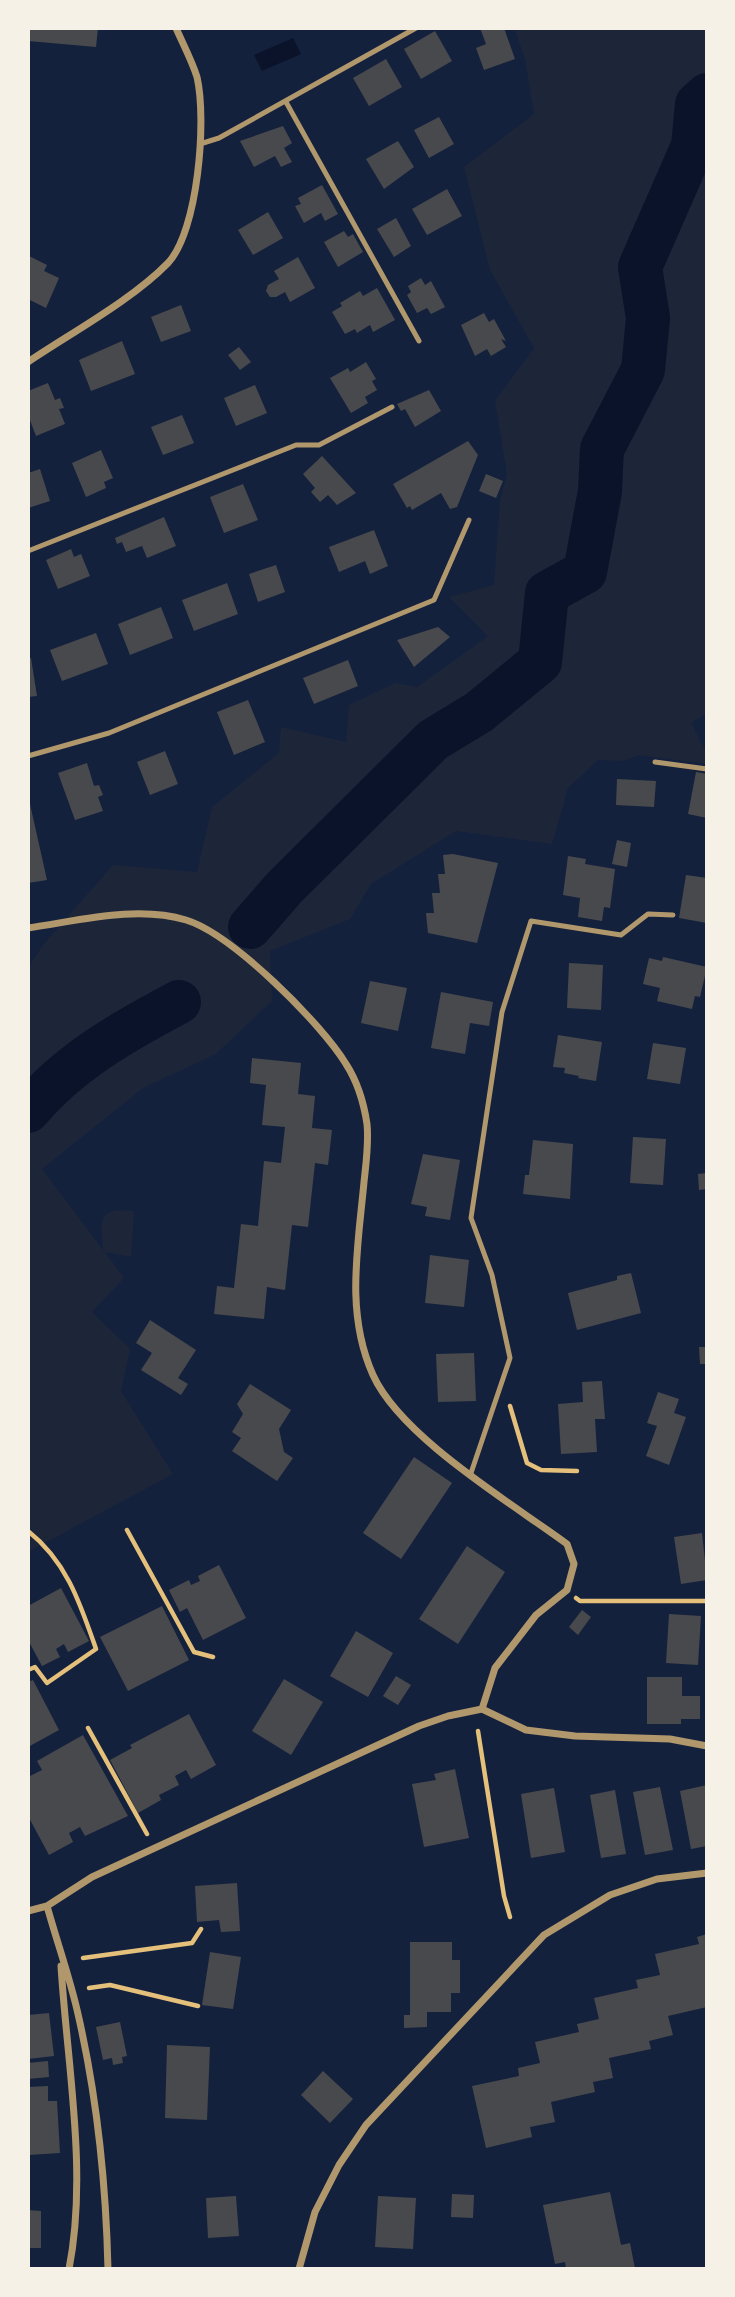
<svg xmlns="http://www.w3.org/2000/svg" width="735" height="2297" viewBox="0 0 735 2297" font-family="'Source Sans 3',sans-serif">
<style>
.green{fill:#1d2539}
.water{fill:#0b132b}
.lines{fill:none;stroke-linecap:round;stroke-linejoin:round}
.river{stroke:#0b132b;stroke-width:44}
.building{fill:#48494c}
.path{stroke:#e5c07b;stroke-width:4.5}
.service{stroke:#b1986c;stroke-width:5}
.minor{stroke:#b1986c;stroke-width:7}
</style>
<rect width="100%" height="100%" fill="#14213d"/>
<path class="green" d="M 514,28 L 707,28 L 707,713 L 691,723 L 707,754 L 707,764 L 638,755 L 623,761 L 598,760 L 568,788 L 552,844 L 456,831 L 371,884 L 350,919 L 270,951 L 272,1001 L 216,1054 L 143,1088 L 42,1169 L 103,1250 C 101,1221 96,1207 134,1211 L 131,1257 L 105,1252 L 124,1278 L 92,1312 L 130,1349 L 121,1391 L 173,1474 L 28,1552 L 28,968 L 43,945 L 113,865 L 197,872 L 212,807 L 279,753 L 281,727 L 346,742 L 349,705 L 395,683 L 417,687 L 488,636 L 449,597 L 494,585 L 500,501 L 507,474 L 495,401 L 534,348 L 490,270 L 464,167 L 534,114 L 525,59 Z"/>
<path class="water" d="M 293,38 L 301,54 L 262,71 L 254,55 Z"/>
<g class="lines">
<path class="river" d="M 250,927 L 285,887 L 433,740 L 479,712 L 540,662 L 547,593 L 585,572 L 600,491 L 602,449 L 643,370 L 648,318 L 640,267 L 693,146 L 697,104 L 707,95
M 28,1111 C 69,1062 124,1031 179,1002"/>
</g>
<path class="building" d="M 28,28 L 98,28 L 96,47 L 28,41 Z
M 480,28 L 504,28 L 515,59 L 484,70 L 476,48 L 486,44 Z
M 435,31 L 452,61 L 421,79 L 404,49 Z
M 386,59 L 402,87 L 369,106 L 353,78 Z
M 439,117 L 454,144 L 429,158 L 414,130 Z
M 283,126 L 292,143 L 284,148 L 292,162 L 281,167 L 275,156 L 254,167 L 240,141 Z
M 398,141 L 414,167 L 384,189 L 366,159 Z
M 322,185 L 338,214 L 325,221 L 321,213 L 304,223 L 295,206 L 301,204 L 298,198 Z
M 447,189 L 462,216 L 427,235 L 412,209 Z
M 268,212 L 283,238 L 253,255 L 238,230 Z
M 396,218 L 411,246 L 394,257 L 377,229 Z
M 344,231 L 348,237 L 353,234 L 363,252 L 338,267 L 324,242 Z
M 29,256 L 47,265 L 44,271 L 59,278 L 46,308 L 28,299 Z
M 298,257 L 315,288 L 290,302 L 285,292 L 276,297 L 270,297 L 266,291 L 268,285 L 279,279 L 274,271 Z
M 421,278 L 425,285 L 431,281 L 445,307 L 431,314 L 427,308 L 417,313 L 407,295 L 411,292 L 408,286 Z
M 377,288 L 395,320 L 373,332 L 370,325 L 357,333 L 355,329 L 345,334 L 332,312 L 342,306 L 340,303 L 360,291 L 363,296 Z
M 181,305 L 191,331 L 161,342 L 151,317 Z
M 484,313 L 489,322 L 494,319 L 506,341 L 501,339 L 506,347 L 491,356 L 487,349 L 475,356 L 461,325 Z
M 122,341 L 135,374 L 91,391 L 79,360 Z
M 239,347 L 251,362 L 240,370 L 228,355 Z
M 366,362 L 376,379 L 372,381 L 377,390 L 365,397 L 368,403 L 351,413 L 330,378 L 348,368 L 350,372 Z
M 48,383 L 55,400 L 60,398 L 64,408 L 59,409 L 65,424 L 36,436 L 28,415 L 28,391 Z
M 255,385 L 267,413 L 236,426 L 224,398 Z
M 429,390 L 441,411 L 415,427 L 405,409 L 401,411 L 397,404 Z
M 182,415 L 194,443 L 163,455 L 151,427 Z
M 468,441 L 478,455 L 457,507 L 450,509 L 441,493 L 412,510 L 410,506 L 407,508 L 393,484 Z
M 101,450 L 113,478 L 104,482 L 106,488 L 86,497 L 72,463 Z
M 322,456 L 356,493 L 337,505 L 328,495 L 320,502 L 311,492 L 315,488 L 303,474 Z
M 40,469 L 50,501 L 28,508 L 28,473 Z
M 486,474 L 503,481 L 496,498 L 479,491 Z
M 243,484 L 258,520 L 224,533 L 210,497 Z
M 164,517 L 176,546 L 147,558 L 142,546 L 126,552 L 122,542 L 117,544 L 115,538 Z
M 374,530 L 388,566 L 370,574 L 365,561 L 339,572 L 329,547 Z
M 71,549 L 74,557 L 81,554 L 90,576 L 58,589 L 46,560 Z
M 276,565 L 285,592 L 258,602 L 249,574 Z
M 227,583 L 238,614 L 194,631 L 182,600 Z
M 161,607 L 173,638 L 130,655 L 118,624 Z
M 438,627 L 450,637 L 414,667 L 397,640 Z
M 96,633 L 108,664 L 62,681 L 50,650 Z
M 28,658 L 31,658 L 37,696 L 28,697 Z
M 348,660 L 358,686 L 314,704 L 303,678 Z
M 248,700 L 265,742 L 234,755 L 217,712 Z
M 165,751 L 178,784 L 150,795 L 137,762 Z
M 87,763 L 94,786 L 99,785 L 103,795 L 98,797 L 103,811 L 75,820 L 58,773 Z
M 696,772 L 707,774 L 707,818 L 688,814 Z
M 617,779 L 656,781 L 654,807 L 616,805 Z
M 28,795 L 47,880 L 28,883 Z
M 617,840 L 631,843 L 627,867 L 612,864 Z
M 453,854 L 498,863 L 477,943 L 428,933 L 426,913 L 434,913 L 432,893 L 440,893 L 438,874 L 445,874 L 443,855 Z
M 568,856 L 586,859 L 585,864 L 615,869 L 610,908 L 604,907 L 602,921 L 578,917 L 580,898 L 563,895 Z
M 686,875 L 707,878 L 707,923 L 679,918 Z
M 663,957 L 707,967 L 700,997 L 695,996 L 692,1009 L 657,1001 L 660,988 L 643,984 L 649,958 L 662,961 Z
M 569,963 L 603,965 L 601,1010 L 567,1008 Z
M 370,981 L 407,988 L 398,1031 L 361,1023 Z
M 441,992 L 493,1002 L 489,1026 L 470,1023 L 465,1054 L 431,1048 Z
M 558,1035 L 602,1042 L 596,1081 L 578,1078 L 579,1076 L 564,1073 L 565,1068 L 553,1067 Z
M 653,1043 L 686,1048 L 680,1084 L 647,1079 Z
M 252,1058 L 301,1063 L 298,1094 L 315,1096 L 312,1128 L 332,1130 L 328,1165 L 315,1163 L 308,1227 L 292,1225 L 285,1290 L 267,1287 L 264,1319 L 214,1314 L 217,1286 L 234,1288 L 241,1224 L 258,1226 L 264,1161 L 281,1163 L 285,1127 L 262,1125 L 266,1085 L 250,1083 Z
M 633,1137 L 666,1139 L 663,1185 L 630,1183 Z
M 533,1140 L 573,1144 L 570,1199 L 523,1194 L 525,1175 L 529,1175 Z
M 423,1154 L 460,1160 L 450,1220 L 425,1216 L 427,1207 L 411,1204 Z
M 707,1173 L 707,1189 L 699,1190 L 698,1174 Z
M 430,1255 L 469,1260 L 464,1307 L 425,1303 Z
M 631,1273 L 641,1313 L 577,1330 L 568,1293 L 617,1280 L 617,1276 Z
M 150,1320 L 196,1350 L 178,1378 L 188,1384 L 181,1395 L 141,1370 L 152,1353 L 136,1343 Z
M 699,1347 L 707,1347 L 707,1364 L 700,1364 Z
M 474,1353 L 476,1401 L 438,1402 L 436,1354 Z
M 602,1381 L 605,1419 L 595,1419 L 597,1452 L 561,1454 L 558,1404 L 583,1402 L 582,1382 Z
M 250,1384 L 291,1410 L 279,1429 L 284,1452 L 293,1458 L 277,1481 L 232,1451 L 241,1438 L 232,1432 L 243,1414 L 237,1404 Z
M 658,1392 L 679,1399 L 674,1413 L 686,1417 L 669,1465 L 646,1456 L 657,1426 L 647,1423 Z
M 414,1457 L 452,1483 L 401,1559 L 363,1533 Z
M 702,1533 L 707,1580 L 681,1584 L 674,1537 Z
M 467,1546 L 505,1572 L 458,1644 L 419,1619 Z
M 219,1565 L 246,1618 L 203,1640 L 187,1608 L 180,1612 L 169,1590 L 189,1580 L 191,1585 L 200,1581 L 198,1576 Z
M 61,1588 L 89,1641 L 68,1652 L 64,1644 L 56,1649 L 60,1657 L 42,1666 L 28,1640 L 28,1606 Z
M 162,1606 L 189,1660 L 128,1691 L 100,1637 Z
M 582,1610 L 591,1617 L 578,1635 L 569,1627 Z
M 669,1614 L 701,1616 L 698,1665 L 666,1663 Z
M 356,1631 L 393,1653 L 368,1697 L 330,1676 Z
M 396,1676 L 411,1685 L 398,1705 L 383,1696 Z
M 647,1677 L 682,1677 L 682,1696 L 700,1696 L 700,1719 L 681,1719 L 681,1724 L 647,1724 Z
M 284,1679 L 323,1702 L 291,1755 L 252,1731 Z
M 33,1680 L 59,1730 L 28,1747 L 28,1682 Z
M 189,1714 L 216,1765 L 191,1779 L 186,1770 L 175,1776 L 179,1785 L 159,1795 L 161,1800 L 138,1813 L 110,1760 L 132,1748 L 130,1745 Z
M 83,1735 L 128,1816 L 85,1836 L 80,1827 L 69,1833 L 73,1842 L 49,1855 L 28,1816 L 28,1777 L 42,1770 L 37,1761 Z
M 455,1769 L 469,1838 L 424,1847 L 412,1784 L 436,1780 L 434,1774 Z
M 707,1785 L 707,1846 L 691,1849 L 680,1791 Z
M 660,1787 L 673,1850 L 645,1855 L 633,1792 Z
M 554,1788 L 565,1852 L 531,1858 L 521,1794 Z
M 615,1790 L 626,1854 L 601,1858 L 590,1795 Z
M 237,1883 L 240,1931 L 221,1932 L 219,1920 L 197,1922 L 195,1886 Z
M 707,1934 L 707,2007 L 668,2016 L 673,2035 L 649,2041 L 651,2049 L 609,2058 L 613,2078 L 593,2082 L 595,2092 L 551,2102 L 555,2122 L 530,2127 L 532,2137 L 486,2148 L 472,2086 L 519,2076 L 518,2068 L 540,2063 L 535,2042 L 579,2032 L 577,2024 L 599,2019 L 594,1998 L 638,1988 L 636,1980 L 660,1975 L 655,1954 L 699,1944 L 697,1937 Z
M 410,1942 L 452,1942 L 452,1960 L 460,1960 L 460,1993 L 451,1993 L 451,2012 L 427,2012 L 427,2027 L 404,2028 L 404,2015 L 410,2015 Z
M 210,1952 L 241,1957 L 233,2009 L 202,2005 Z
M 49,2013 L 54,2056 L 28,2059 L 28,2015 Z
M 120,2022 L 127,2056 L 122,2057 L 123,2063 L 113,2065 L 112,2058 L 103,2060 L 96,2027 Z
M 167,2045 L 210,2047 L 207,2120 L 165,2118 Z
M 48,2061 L 49,2077 L 28,2079 L 28,2063 Z
M 323,2071 L 353,2099 L 330,2123 L 301,2095 Z
M 48,2086 L 48,2101 L 57,2101 L 60,2153 L 28,2155 L 28,2087 Z
M 610,2192 L 621,2245 L 630,2243 L 635,2269 L 566,2269 L 565,2262 L 555,2264 L 543,2205 Z
M 452,2194 L 474,2195 L 473,2218 L 451,2217 Z
M 236,2196 L 239,2236 L 208,2238 L 206,2198 Z
M 378,2196 L 416,2198 L 413,2249 L 375,2247 Z
M 28,2210 L 41,2211 L 41,2248 L 28,2248 Z"/>
<g class="lines">
<path class="path" d="M 510,1406 L 527,1463 L 541,1470 L 577,1471
M 127,1530 L 194,1652 L 213,1657
M 28,1531 C 67,1562 80,1603 96,1649 L 47,1683 L 35,1667 L 28,1670
M 576,1598 L 580,1601 L 707,1601
M 88,1728 L 147,1834
M 478,1731 L 504,1896 L 510,1917
M 83,1958 L 192,1943 L 201,1929
M 89,1988 L 110,1985 L 198,2006"/>
<path class="service" d="M 286,102 L 419,341
M 200,144 L 219,138 L 416,28
M 28,551 L 296,445 L 319,445 L 392,407
M 28,756 L 109,733 L 434,600 L 469,520
M 655,762 L 707,769
M 471,1473 L 510,1358 L 492,1275 L 471,1218 L 502,1012 L 531,921 L 621,935 L 648,914 L 673,915"/>
<path class="minor" d="M 28,362 C 71,333 132,300 168,263 C 198,231 207,120 197,77 C 192,61 183,44 176,28
M 28,928 C 78,921 136,905 186,920 C 232,934 321,1023 346,1064 C 357,1081 364,1104 367,1124 C 369,1143 366,1163 364,1182 C 358,1247 345,1313 373,1375 C 401,1437 510,1502 567,1544 L 574,1564 L 567,1590 L 536,1615 L 495,1668 L 482,1709
M 482,1709 L 526,1730 L 575,1736 L 670,1739 L 707,1746
M 47,1906 C 57,1942 70,1978 78,2014 C 97,2097 106,2184 108,2269
M 28,1911 L 47,1906 L 92,1877 L 419,1726 L 448,1716 L 482,1709
M 61,1966 C 67,2064 88,2173 69,2269
M 299,2269 L 315,2212 L 339,2165 L 366,2125 L 544,1935 L 610,1895 L 657,1879 L 707,1873"/>
</g>
<rect width="735" height="2297" fill="none" stroke="#f6f1e7" stroke-width="60"/>
</svg>
